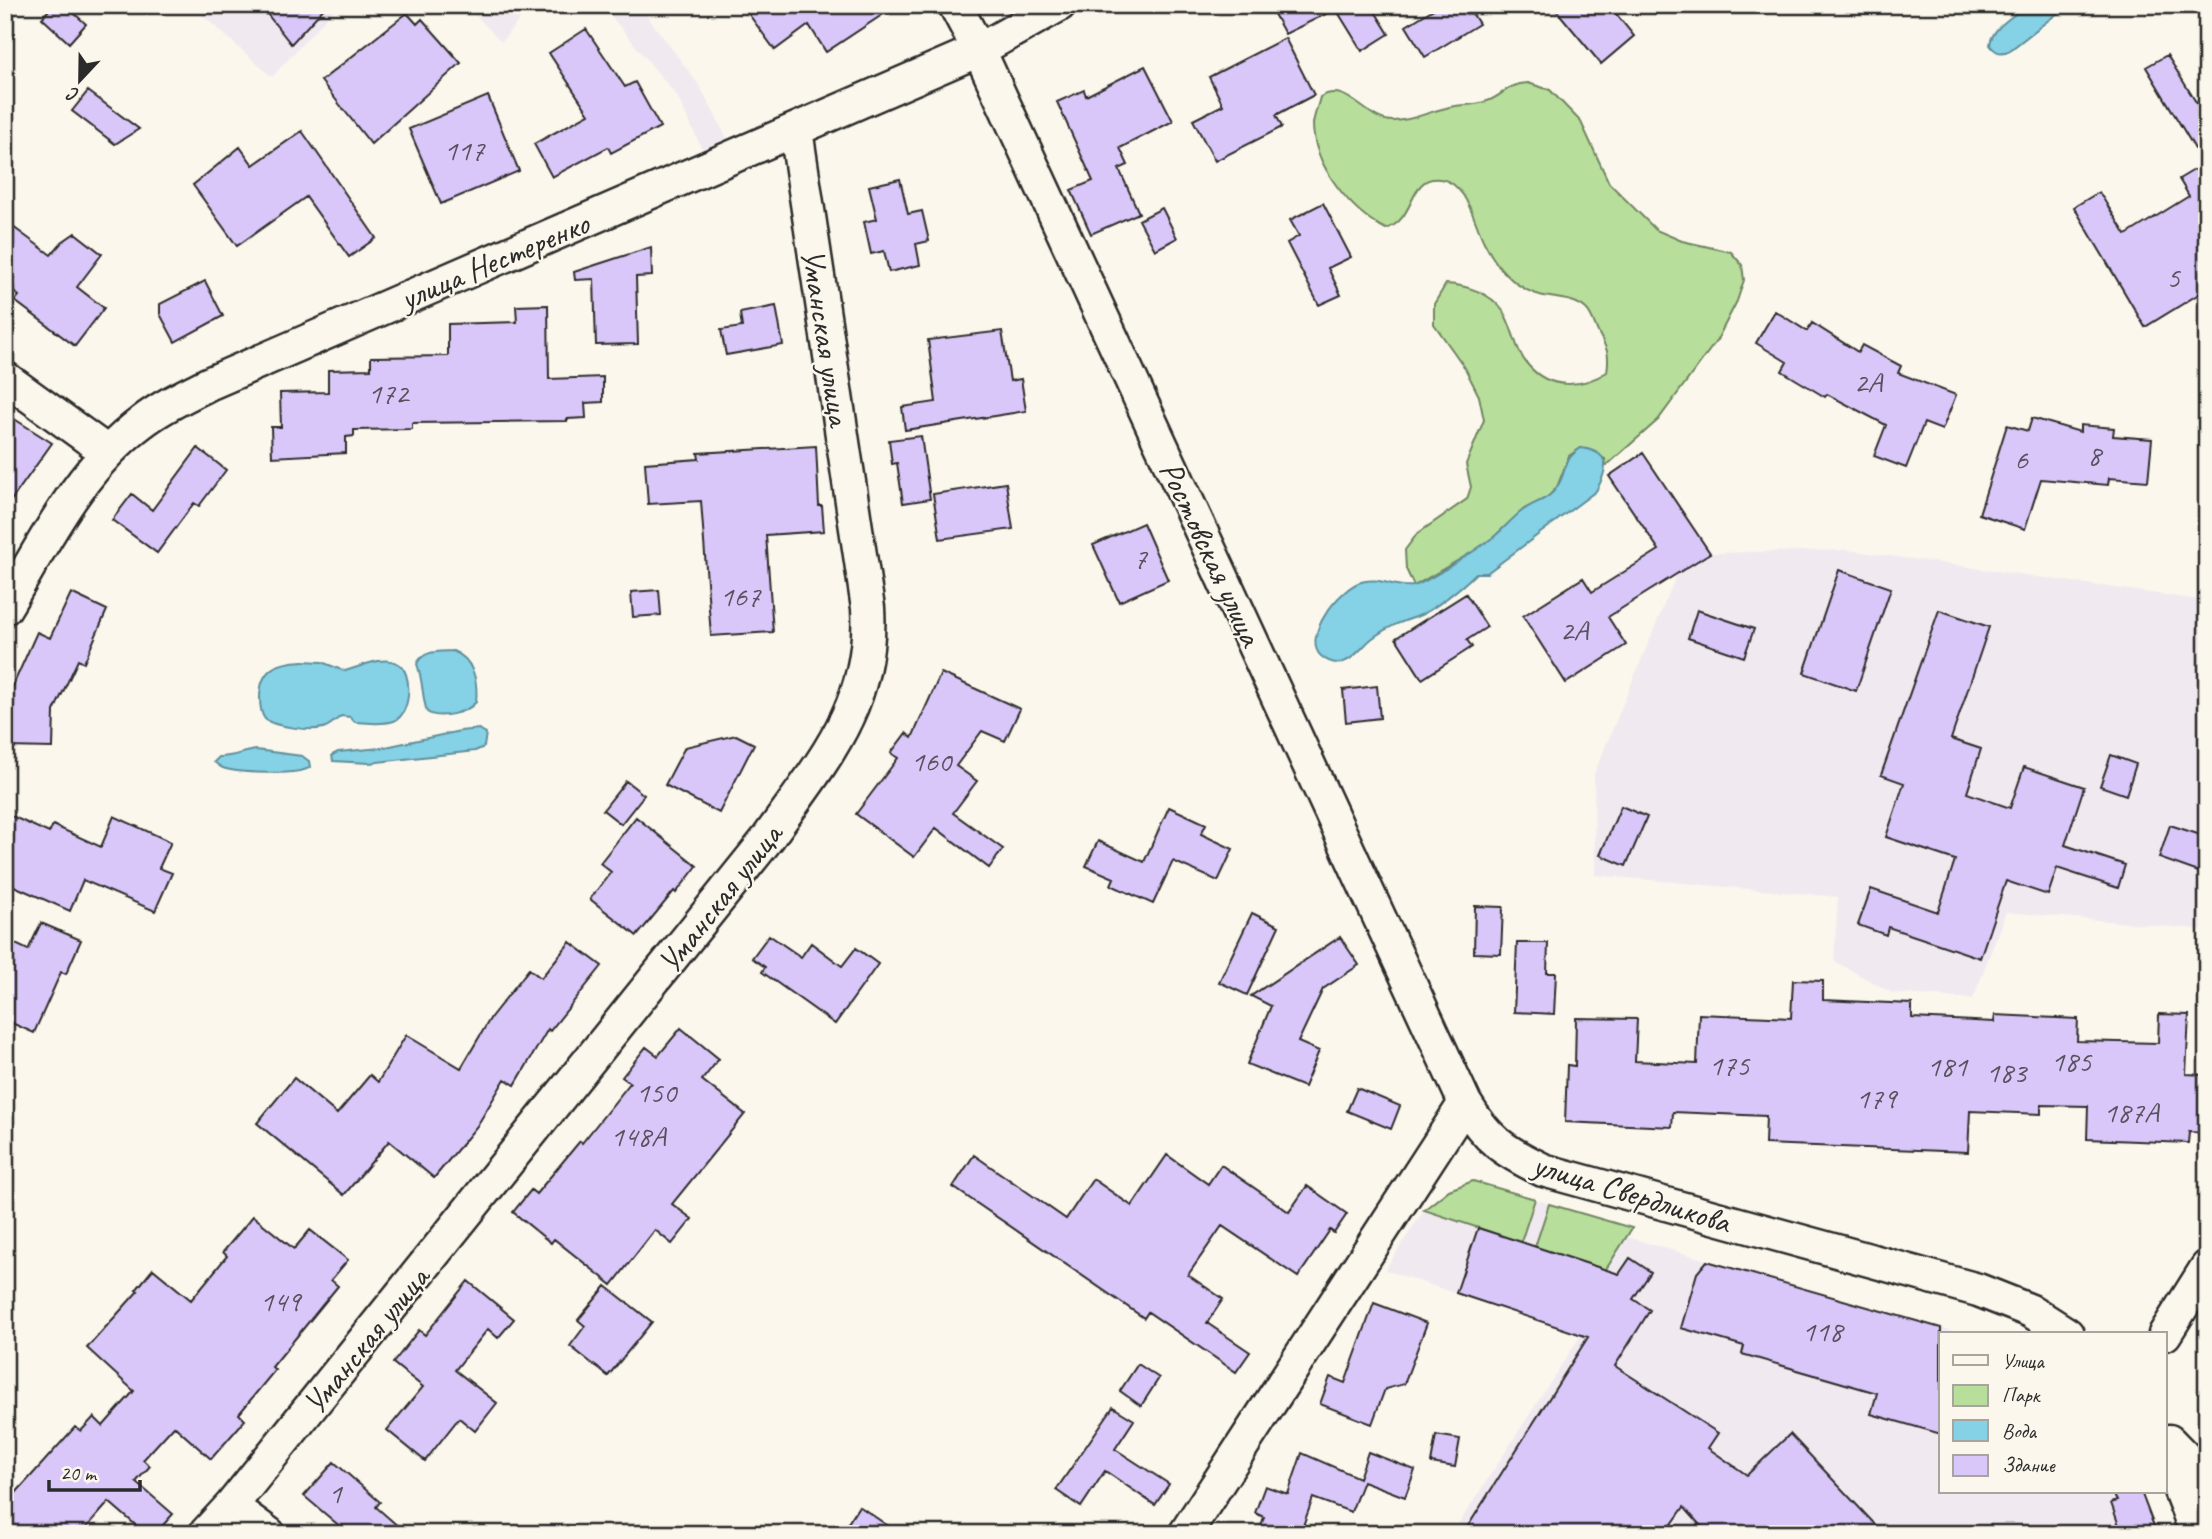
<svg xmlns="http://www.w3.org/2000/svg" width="2212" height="1539" viewBox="0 0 2212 1539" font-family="Caveat,sans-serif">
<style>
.built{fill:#f1e9f0}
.green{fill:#b7de9a;stroke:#718462;stroke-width:2}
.water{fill:#85d1e5;stroke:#618f9b;stroke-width:2}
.building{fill:#dac7f9;stroke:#2b2b2b;stroke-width:2}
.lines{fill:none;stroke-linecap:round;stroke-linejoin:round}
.minor-casing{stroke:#2b2b2b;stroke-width:37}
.minor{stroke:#fbf7ec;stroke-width:32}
.labels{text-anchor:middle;stroke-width:5;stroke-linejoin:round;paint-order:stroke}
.number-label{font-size:30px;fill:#57525e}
.street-label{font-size:33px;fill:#2b2b2b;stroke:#fbf7ec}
</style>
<rect width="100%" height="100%" fill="#fbf7ec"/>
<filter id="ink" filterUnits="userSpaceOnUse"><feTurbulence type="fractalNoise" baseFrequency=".0143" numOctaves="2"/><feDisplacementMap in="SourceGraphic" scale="14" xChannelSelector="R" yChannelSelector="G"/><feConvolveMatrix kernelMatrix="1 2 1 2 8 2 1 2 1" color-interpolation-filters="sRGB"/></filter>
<g filter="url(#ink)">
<path class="built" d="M 191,5 L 338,5 L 272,77 Z
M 466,5 L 532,5 L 501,42 Z
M 602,5 L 639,5 L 699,85 L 727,138 L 702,149 L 677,96 Z
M 1848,550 L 2207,601 L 2207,930 L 2006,912 L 1973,999 L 1892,993 L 1834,961 L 1838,897 L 1595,875 L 1594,774 L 1676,576 L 1710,553 Z
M 1473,1181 L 1632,1228 L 1627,1237 L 1963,1334 L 1941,1334 L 1941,1492 L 2141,1492 L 2157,1534 L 1452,1534 L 1581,1335 L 1385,1270 L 1424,1210 L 1449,1190 Z"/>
<path class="green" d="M 1528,83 L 1550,90 L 1581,122 L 1609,183 L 1656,230 L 1682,241 L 1731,252 L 1742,265 L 1744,280 L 1737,301 L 1717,340 L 1658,420 L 1606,466 L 1605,459 L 1581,448 L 1569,456 L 1557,487 L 1548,497 L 1524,509 L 1494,537 L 1474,551 L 1414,586 L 1406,569 L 1405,550 L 1417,534 L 1467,499 L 1471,487 L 1466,464 L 1484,420 L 1479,396 L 1465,368 L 1434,324 L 1434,304 L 1446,284 C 1466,285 1491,293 1503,311 C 1513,327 1515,350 1528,365 C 1549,390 1582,388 1607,372 C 1610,353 1607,349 1598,332 C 1595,326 1592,314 1586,309 C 1575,298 1554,299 1540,295 C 1525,291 1515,284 1505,273 C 1496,264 1490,254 1484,242 C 1474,223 1467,182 1440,179 C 1408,175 1417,219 1386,229 C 1351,212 1313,165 1313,124 C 1314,115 1318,106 1320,97 C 1348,80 1365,121 1393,121 C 1413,121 1427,112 1446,108 C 1458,104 1472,106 1484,102 C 1502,98 1505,84 1528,83 Z
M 1473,1181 L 1535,1199 L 1521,1242 L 1424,1210 L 1449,1190 Z
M 1549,1204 L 1632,1228 L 1603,1274 L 1535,1247 Z"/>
<path class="water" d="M 2027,5 L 2068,5 L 2009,51 C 2000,54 1996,53 1990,45 C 1991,28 2015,15 2027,5 Z
M 1581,448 C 1611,452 1609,468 1596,491 L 1487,573 L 1476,573 C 1463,586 1433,611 1416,617 C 1401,622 1387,627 1374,637 C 1364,644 1356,657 1346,661 C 1337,665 1328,662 1321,656 C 1301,637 1340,588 1361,582 C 1378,576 1397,589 1414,586 C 1426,583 1479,548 1491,539 C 1502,531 1511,519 1522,511 C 1534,502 1549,500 1557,487 C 1568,470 1561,461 1581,448 Z
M 453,651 C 474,659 478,682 476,702 C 467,713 439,720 427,712 C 422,697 423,680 417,664 C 423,650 439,652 453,651 Z
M 303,661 L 322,662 L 344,671 C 359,668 381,655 397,663 C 414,671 411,715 394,721 C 382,725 367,723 355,722 L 350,717 L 341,716 C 336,720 330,726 323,728 C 312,731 274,727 265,719 C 260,713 260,704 260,698 C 260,668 278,662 303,661 Z
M 479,729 L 486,733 L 484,747 L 475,751 L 369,763 L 333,761 L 332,755 L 338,752 L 381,748 L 460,731 Z
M 256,750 L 302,756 L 309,761 L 310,767 C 300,776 236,773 223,768 C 220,767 217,764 214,762 L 219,757 C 232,757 243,752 256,750 Z"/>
<path class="building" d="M 53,5 L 65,5 L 86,24 L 69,43 L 42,18 Z
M 260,5 L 327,5 L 291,44 Z
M 742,5 L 897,5 L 826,52 L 809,25 L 775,50 Z
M 1269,5 L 1371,5 L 1389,34 L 1362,51 L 1336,9 L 1285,34 Z
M 1440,5 L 1467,5 L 1479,24 L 1425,57 L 1406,26 Z
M 1552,5 L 1609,5 L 1634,36 L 1601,64 Z
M 407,13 L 417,24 L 422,19 L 461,63 L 371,144 L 321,81 Z
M 586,29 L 625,87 L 635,82 L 660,127 L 611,153 L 608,147 L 552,177 L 534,144 L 589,114 L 549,53 Z
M 1285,38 L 1314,95 L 1276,115 L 1282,127 L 1215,161 L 1193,120 L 1223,105 L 1209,77 Z
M 2167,55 L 2207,120 L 2207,289 L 2145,327 L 2074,207 L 2099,192 L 2126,235 L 2189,196 L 2179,179 L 2204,164 L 2146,67 Z
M 1145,66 L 1173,121 L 1120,148 L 1128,165 L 1119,169 L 1139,213 L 1091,234 L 1071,190 L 1093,181 L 1057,102 L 1084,90 L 1086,96 Z
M 88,91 L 139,129 L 115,144 L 72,111 Z
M 488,96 L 519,171 L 441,204 L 409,129 Z
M 302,131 L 376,238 L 349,257 L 306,197 L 237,246 L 193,185 L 240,147 L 253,165 Z
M 900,179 L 908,214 L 922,211 L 929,241 L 916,244 L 920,265 L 889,272 L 884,251 L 871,254 L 864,222 L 877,219 L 869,186 Z
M 1323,203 L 1351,257 L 1328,268 L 1341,295 L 1319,305 L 1287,243 L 1299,236 L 1290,220 Z
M 1162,208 L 1177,238 L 1155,250 L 1139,220 Z
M 5,221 L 51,255 L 62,242 L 75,233 L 102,254 L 77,287 L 104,308 L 75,346 L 15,301 L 19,296 L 5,285 Z
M 651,247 L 652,276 L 636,277 L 638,344 L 596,345 L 594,279 L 575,280 L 574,272 Z
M 205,281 L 223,316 L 175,342 L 160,314 L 160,304 Z
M 548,305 L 549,379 L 603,377 L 603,402 L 585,403 L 586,418 L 567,419 L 567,421 L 412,423 L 412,429 L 354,430 L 354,436 L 346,437 L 346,453 L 272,457 L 271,427 L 281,427 L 280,393 L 328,392 L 328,370 L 371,369 L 371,357 L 448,356 L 448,324 L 517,322 L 516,306 Z
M 776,306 L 783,345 L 726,355 L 721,330 L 742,327 L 740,313 Z
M 1775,311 L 1807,331 L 1812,323 L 1858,352 L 1862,345 L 1901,366 L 1898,373 L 1956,395 L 1942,430 L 1924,423 L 1906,468 L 1874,456 L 1886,425 L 1827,394 L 1825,397 L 1782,371 L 1787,362 L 1756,343 Z
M 1002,331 L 1010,381 L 1021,379 L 1026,411 L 905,430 L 902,407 L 936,402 L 928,340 Z
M 5,413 L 52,443 L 5,509 Z
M 2032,418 L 2080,432 L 2080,425 L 2114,428 L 2113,436 L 2152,439 L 2148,481 L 2109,478 L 2108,485 L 2041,479 L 2025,529 L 1979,514 L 2007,425 L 2028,431 Z
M 921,436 L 930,499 L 903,503 L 897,463 L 892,464 L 889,440 Z
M 816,446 L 819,506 L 822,506 L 824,531 L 766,535 L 773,632 L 711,636 L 701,501 L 648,504 L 645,463 L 699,459 L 698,453 Z
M 198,448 L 226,470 L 199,506 L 194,503 L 157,553 L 112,520 L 132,494 L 152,510 Z
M 1643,453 L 1710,553 L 1608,617 L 1626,645 L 1566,683 L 1523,616 L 1583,578 L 1592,592 L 1659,550 L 1609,476 Z
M 1006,483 L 1013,529 L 940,539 L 933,494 Z
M 1143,523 L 1168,580 L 1119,602 L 1093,545 Z
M 1839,570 L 1891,588 L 1856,691 L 1804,673 Z
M 659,590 L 661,615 L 633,617 L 631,592 Z
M 71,593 L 107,610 L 84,663 L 78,660 L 54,711 L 53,748 L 5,747 L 5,692 L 10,692 L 37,632 L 50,638 Z
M 1466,594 L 1487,627 L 1467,640 L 1472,647 L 1422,679 L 1396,638 Z
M 1697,610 L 1754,629 L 1744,657 L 1688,638 Z
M 1939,610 L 1989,627 L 1951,739 L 1981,749 L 1967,793 L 2010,808 L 2024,767 L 2084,787 L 2065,845 L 2125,865 L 2118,888 L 2057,868 L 2048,895 L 2006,881 L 1980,958 L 1888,927 L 1886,935 L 1858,925 L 1871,889 L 1938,912 L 1955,860 L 1886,837 L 1904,783 L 1881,775 Z
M 941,673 L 1020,709 L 1005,741 L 982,731 L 956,766 L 977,781 L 953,813 L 1003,849 L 989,868 L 936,828 L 914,857 L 856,814 L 898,758 L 891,753 L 906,733 L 912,738 Z
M 1377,686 L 1380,718 L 1346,722 L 1343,690 Z
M 736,735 L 754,744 L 719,813 L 665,785 L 685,747 Z
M 2111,755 L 2136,764 L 2126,795 L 2100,786 Z
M 626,781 L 644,795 L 621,824 L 603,810 Z
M 1621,806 L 1647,817 L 1626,866 L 1600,855 Z
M 1169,807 L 1206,824 L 1201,834 L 1233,849 L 1218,881 L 1173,861 L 1153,904 L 1111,885 L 1114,878 L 1086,866 L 1098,841 L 1144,862 Z
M 5,813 L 49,833 L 53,825 L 101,847 L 114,816 L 171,842 L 159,868 L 172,873 L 155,911 L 83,880 L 70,911 L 5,882 Z
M 636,817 L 697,866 L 676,893 L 674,891 L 637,936 L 590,899 L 611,872 L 600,863 Z
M 2170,825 L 2207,837 L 2207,875 L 2159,858 Z
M 1475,906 L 1503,907 L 1501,954 L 1474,953 Z
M 1252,913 L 1279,926 L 1247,995 L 1219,982 Z
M 41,923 L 81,940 L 66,974 L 61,972 L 34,1033 L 5,1020 L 5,939 L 28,950 Z
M 769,935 L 801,957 L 811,943 L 842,966 L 856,948 L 878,964 L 835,1024 L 762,972 L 765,967 L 752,958 Z
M 1340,937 L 1359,965 L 1323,989 L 1298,1042 L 1319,1051 L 1304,1087 L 1247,1064 L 1271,1006 L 1251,996 Z
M 570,942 L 602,966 L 550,1031 L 548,1029 L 515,1085 L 505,1079 L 477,1126 L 434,1178 L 389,1141 L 344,1195 L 257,1123 L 294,1078 L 337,1114 L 370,1075 L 378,1082 L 406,1035 L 461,1068 L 491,1017 L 529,969 L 541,978 Z
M 1517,943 L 1548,943 L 1547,973 L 1556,973 L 1554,1014 L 1514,1012 Z
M 1793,980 L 1823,981 L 1823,1000 L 1912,1004 L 1912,1018 L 1994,1022 L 1995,1015 L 2078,1019 L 2077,1041 L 2158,1043 L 2159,1014 L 2189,1015 L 2186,1074 L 2207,1075 L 2207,1133 L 2189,1132 L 2188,1143 L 2087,1139 L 2088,1106 L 2041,1105 L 2041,1114 L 1970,1111 L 1968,1152 L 1765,1144 L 1766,1116 L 1673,1112 L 1672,1127 L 1565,1122 L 1567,1065 L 1575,1066 L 1576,1018 L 1637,1019 L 1635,1061 L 1697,1064 L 1699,1014 L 1791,1018 Z
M 681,1028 L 719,1059 L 702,1080 L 745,1114 L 672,1204 L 692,1219 L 672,1244 L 655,1230 L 612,1285 L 554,1239 L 551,1243 L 513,1212 L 531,1190 L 536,1194 L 580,1141 L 582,1143 L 630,1083 L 622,1077 L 646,1047 L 658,1056 Z
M 1357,1088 L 1400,1106 L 1391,1129 L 1347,1111 Z
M 974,1155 L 1066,1219 L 1093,1179 L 1132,1206 L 1167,1155 L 1208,1184 L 1221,1165 L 1289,1212 L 1307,1186 L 1347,1214 L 1334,1233 L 1330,1230 L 1298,1277 L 1222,1226 L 1188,1275 L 1223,1299 L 1207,1323 L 1250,1352 L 1236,1372 L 1148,1312 L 1144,1318 L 953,1187 Z
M 253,1216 L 294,1249 L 310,1230 L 348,1260 L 331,1280 L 338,1286 L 272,1367 L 275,1370 L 239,1414 L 245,1420 L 211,1459 L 174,1426 L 143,1460 L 150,1466 L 136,1482 L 173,1514 L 155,1534 L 146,1534 L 109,1502 L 81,1534 L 5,1534 L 5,1505 L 75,1427 L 81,1431 L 94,1417 L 103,1426 L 134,1391 L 87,1348 L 138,1291 L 136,1290 L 153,1269 L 191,1300 L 227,1256 L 223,1252 Z
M 1478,1228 L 1619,1274 L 1630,1258 L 1651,1272 L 1633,1299 L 1650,1310 L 1615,1366 L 1718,1433 L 1708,1448 L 1747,1475 L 1790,1434 L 1884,1534 L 1708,1534 L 1684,1507 L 1665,1534 L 1463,1534 L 1588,1337 L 1456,1293 Z
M 1707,1261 L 1941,1328 L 1941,1434 L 1871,1414 L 1877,1393 L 1742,1354 L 1744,1346 L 1681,1328 L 1697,1273 Z
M 468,1281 L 514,1319 L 498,1338 L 488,1329 L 455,1370 L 497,1403 L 475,1431 L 459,1418 L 425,1461 L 387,1430 L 423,1387 L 393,1363 L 419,1330 L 425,1335 Z
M 606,1286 L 652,1322 L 608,1376 L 570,1346 L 585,1326 L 578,1320 Z
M 1374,1303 L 1427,1323 L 1404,1384 L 1385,1389 L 1372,1424 L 1320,1404 L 1330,1377 L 1345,1383 Z
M 1138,1364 L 1159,1378 L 1141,1406 L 1120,1391 Z
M 1113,1407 L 1134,1420 L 1115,1449 L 1169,1484 L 1155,1505 L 1105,1471 L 1081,1507 L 1056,1490 Z
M 1436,1435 L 1460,1439 L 1455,1467 L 1431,1463 Z
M 1368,1452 L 1415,1470 L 1405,1497 L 1363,1481 L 1351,1512 L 1313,1498 L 1300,1534 L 1273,1534 L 1260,1529 L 1264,1517 L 1255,1513 L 1265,1486 L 1288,1494 L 1302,1453 L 1359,1478 Z
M 334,1462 L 380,1502 L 376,1507 L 407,1534 L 349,1534 L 304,1496 Z
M 2112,1492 L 2141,1492 L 2157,1534 L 2122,1534 L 2111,1503 L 2117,1501 Z
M 859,1506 L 900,1534 L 841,1534 Z"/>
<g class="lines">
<defs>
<path id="minor" d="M 955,5 L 979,50 L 1465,1103 C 1487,1140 1504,1151 1543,1170 L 1978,1290 L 2031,1311 L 2067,1334
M 5,378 L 107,452
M 5,608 C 44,543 79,469 142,422 C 162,406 185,396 208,384 L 979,50 L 1059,5
M 2165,1334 L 2207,1267
M 2169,1441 L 2207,1480
M 2165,1452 L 2197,1534
M 231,1506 L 269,1534
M 205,1534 L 231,1506 L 768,838 C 821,763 874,705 868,608 L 796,130
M 1185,1534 L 1465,1103"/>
</defs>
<use href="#minor" class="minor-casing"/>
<use href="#minor" class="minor"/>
</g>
</g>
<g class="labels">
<g class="number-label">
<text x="464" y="160">117</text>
<text x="2173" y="287">5</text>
<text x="1868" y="392">2А</text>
<text x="388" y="403">172</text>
<text x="2094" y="465">8</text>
<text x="2021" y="469">6</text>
<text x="1140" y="568">7</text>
<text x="740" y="606">167</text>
<text x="1574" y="640">2А</text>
<text x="931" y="771">160</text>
<text x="2071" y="1071">185</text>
<text x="1729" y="1075">175</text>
<text x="1947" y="1076">181</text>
<text x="2006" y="1082">183</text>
<text x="656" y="1102">150</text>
<text x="1876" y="1108">179</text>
<text x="2131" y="1122">187А</text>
<text x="638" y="1146">148А</text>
<text x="280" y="1311">149</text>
<text x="1822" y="1341">118</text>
<text x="335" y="1503">1</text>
</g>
<g class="street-label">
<text transform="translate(494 260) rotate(-23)" y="12">улица Нестеренко</text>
<text transform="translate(827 337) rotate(81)" y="12">Уманская улица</text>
<text transform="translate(1212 553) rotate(65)" y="12">Ростовская улица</text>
<text transform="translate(719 898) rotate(-52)" y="12">Уманская улица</text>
<text transform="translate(1632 1192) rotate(17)" y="12">улица Свердликова</text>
<text transform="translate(365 1340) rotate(-51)" y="12">Уманская улица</text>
</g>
</g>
<rect width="2212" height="1539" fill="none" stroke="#fbf7ec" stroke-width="28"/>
<rect x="14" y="14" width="2184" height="1511" fill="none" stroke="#2b2b2b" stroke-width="2.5" filter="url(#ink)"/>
<rect x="1939" y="1332" width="228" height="161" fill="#fbf7ec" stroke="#a8a59f" stroke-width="2"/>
<rect x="1953" y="1355" width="35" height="10" fill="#fbf7ec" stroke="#a8a59f" stroke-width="2"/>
<text x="2002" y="1368" font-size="21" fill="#2b2b2b">Улица</text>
<rect x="1953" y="1385" width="35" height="21" fill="#b7de9a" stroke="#a8a59f" stroke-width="2"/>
<text x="2002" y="1402" font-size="21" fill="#2b2b2b">Парк</text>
<rect x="1953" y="1420" width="35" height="21" fill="#85d1e5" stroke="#a8a59f" stroke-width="2"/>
<text x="2002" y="1438" font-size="21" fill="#2b2b2b">Вода</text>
<rect x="1953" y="1455" width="35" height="21" fill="#dac7f9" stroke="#a8a59f" stroke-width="2"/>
<text x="2002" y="1472" font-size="21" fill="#2b2b2b">Здание</text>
<g transform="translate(80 80) rotate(202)" stroke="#fbf7ec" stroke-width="5" paint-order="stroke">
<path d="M0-5L12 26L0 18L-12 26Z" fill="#2b2b2b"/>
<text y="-10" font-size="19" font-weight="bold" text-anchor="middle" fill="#2b2b2b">С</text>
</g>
<path d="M49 1480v10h91v-10" fill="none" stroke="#2b2b2b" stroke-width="3.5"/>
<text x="60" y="1480" font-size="21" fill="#2b2b2b" stroke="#fbf7ec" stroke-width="5" paint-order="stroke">20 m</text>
</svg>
